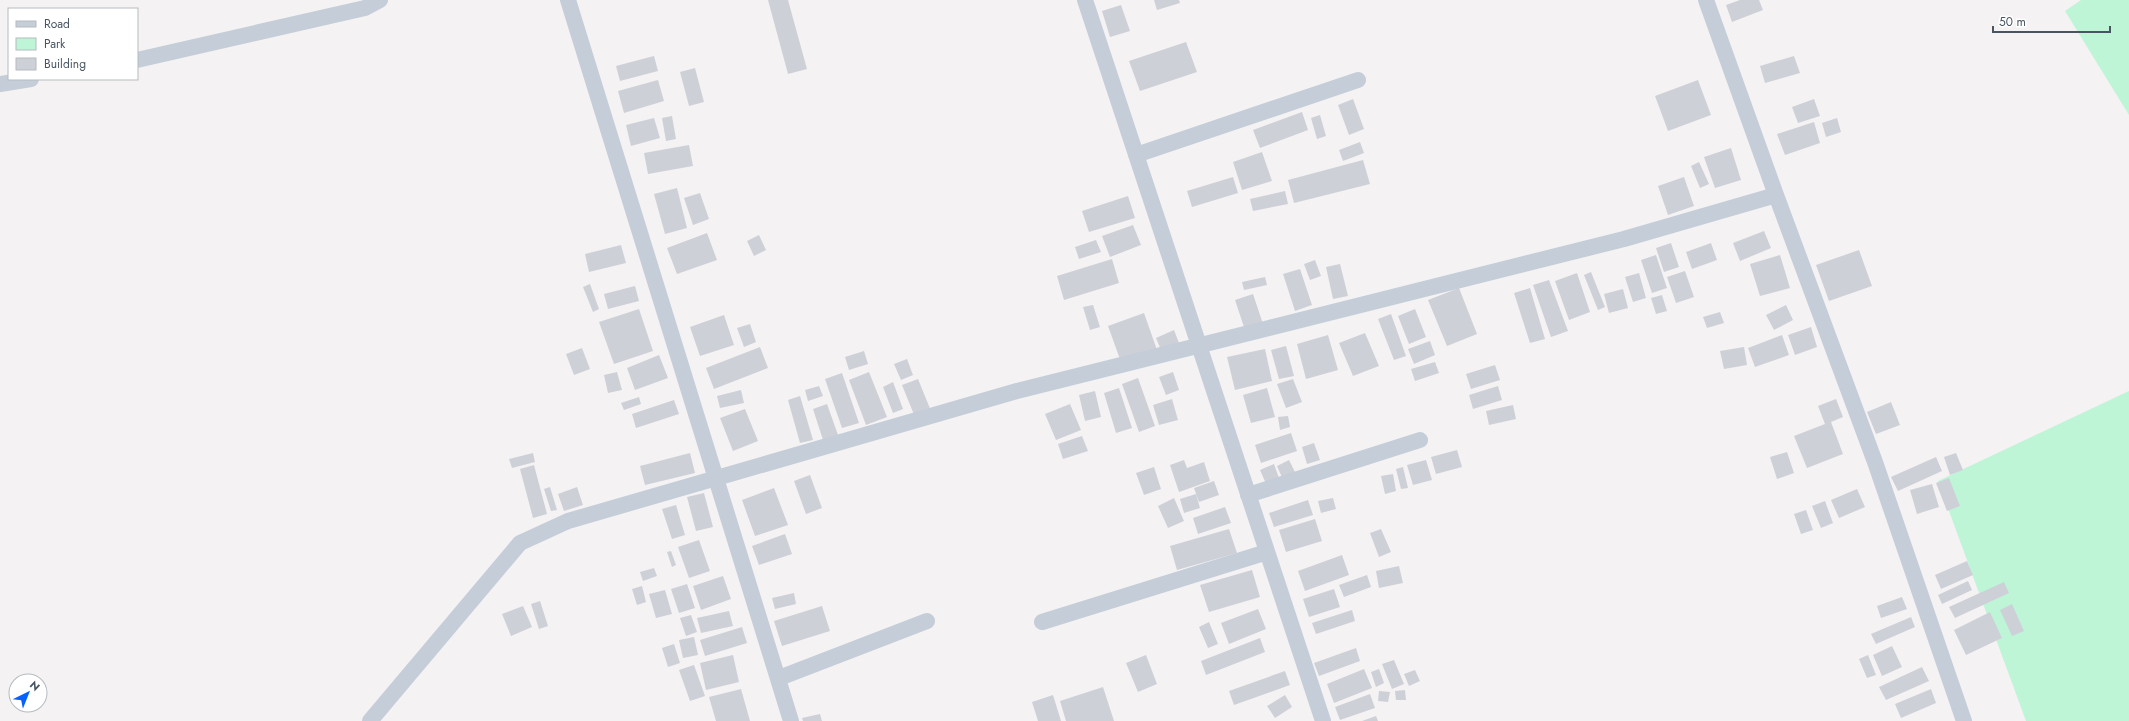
<svg xmlns="http://www.w3.org/2000/svg" width="2129" height="721" viewBox="0 0 2129 721" font-family="Jost,sans-serif">
<style>
.green{fill:#bdf5d6}
.building{fill:#ced0d8}
.lines{fill:none;stroke-linecap:round;stroke-linejoin:round}
.minor{stroke:#c4cdd8;stroke-width:16}
</style>
<rect width="100%" height="100%" fill="#f4f2f2"/>
<path class="green" d="M 2081,0 L 2129,0 L 2129,115 L 2065,11 Z
M 2129,391 L 2129,721 L 2026,721 L 1938,481 Z"/>
<path class="building" d="M 768,0 L 788,0 L 807,69 L 788,74 Z
M 1154,0 L 1179,0 L 1180,3 L 1157,10 Z
M 1740,0 L 1759,0 L 1763,10 L 1732,22 L 1726,5 Z
M 1121,5 L 1130,31 L 1110,37 L 1102,11 Z
M 1186,42 L 1197,72 L 1140,91 L 1129,61 Z
M 654,56 L 658,71 L 620,81 L 616,66 Z
M 1794,56 L 1800,73 L 1765,83 L 1760,66 Z
M 695,68 L 704,102 L 689,106 L 680,72 Z
M 658,80 L 664,101 L 624,113 L 618,91 Z
M 1698,80 L 1711,115 L 1668,131 L 1655,96 Z
M 1353,99 L 1364,129 L 1349,135 L 1338,105 Z
M 1814,99 L 1820,116 L 1798,123 L 1792,107 Z
M 1302,112 L 1308,130 L 1260,148 L 1253,130 Z
M 1320,115 L 1326,136 L 1317,139 L 1311,118 Z
M 672,116 L 676,139 L 666,141 L 662,118 Z
M 654,118 L 660,138 L 631,146 L 626,125 Z
M 1837,118 L 1841,132 L 1826,137 L 1822,123 Z
M 1814,122 L 1820,143 L 1785,155 L 1777,134 Z
M 1360,142 L 1364,153 L 1343,161 L 1339,150 Z
M 689,145 L 693,166 L 648,174 L 644,153 Z
M 1731,148 L 1741,180 L 1715,188 L 1704,157 Z
M 1262,152 L 1272,181 L 1242,190 L 1233,162 Z
M 1363,160 L 1370,184 L 1294,203 L 1288,180 Z
M 1699,162 L 1709,184 L 1700,188 L 1691,166 Z
M 1233,177 L 1238,193 L 1192,207 L 1187,191 Z
M 1684,177 L 1694,206 L 1668,215 L 1658,186 Z
M 677,188 L 687,228 L 665,234 L 654,194 Z
M 1285,191 L 1288,204 L 1253,211 L 1250,199 Z
M 700,193 L 709,219 L 693,225 L 684,198 Z
M 1128,196 L 1135,218 L 1089,232 L 1082,211 Z
M 1133,225 L 1141,245 L 1110,257 L 1102,236 Z
M 1764,231 L 1771,248 L 1740,261 L 1733,243 Z
M 707,233 L 717,260 L 677,274 L 667,248 Z
M 759,235 L 766,250 L 754,256 L 747,241 Z
M 1096,240 L 1101,252 L 1079,259 L 1075,247 Z
M 1671,243 L 1679,267 L 1664,272 L 1656,248 Z
M 1711,243 L 1717,260 L 1692,269 L 1686,252 Z
M 621,245 L 626,263 L 589,272 L 585,254 Z
M 1859,250 L 1872,286 L 1829,301 L 1816,265 Z
M 1656,255 L 1667,288 L 1652,293 L 1641,260 Z
M 1780,255 L 1790,288 L 1760,296 L 1750,264 Z
M 1112,259 L 1119,283 L 1064,300 L 1057,276 Z
M 1315,260 L 1321,276 L 1310,280 L 1304,264 Z
M 1340,264 L 1348,296 L 1333,299 L 1326,267 Z
M 1300,269 L 1312,305 L 1295,311 L 1283,274 Z
M 1685,271 L 1694,297 L 1676,303 L 1667,277 Z
M 1591,272 L 1605,307 L 1598,310 L 1584,275 Z
M 1577,273 L 1590,312 L 1569,320 L 1555,281 Z
M 1639,273 L 1646,298 L 1633,302 L 1625,277 Z
M 1265,277 L 1267,285 L 1244,290 L 1242,282 Z
M 1549,280 L 1568,331 L 1551,337 L 1533,285 Z
M 590,284 L 599,309 L 593,312 L 583,287 Z
M 635,286 L 639,301 L 608,309 L 604,294 Z
M 1459,288 L 1477,334 L 1447,346 L 1428,300 Z
M 1530,288 L 1545,339 L 1530,343 L 1514,293 Z
M 1623,289 L 1628,308 L 1609,313 L 1604,294 Z
M 1253,294 L 1263,324 L 1245,330 L 1235,300 Z
M 1662,295 L 1667,311 L 1656,314 L 1651,298 Z
M 1093,305 L 1100,327 L 1090,330 L 1083,307 Z
M 1786,305 L 1793,320 L 1774,330 L 1766,315 Z
M 639,309 L 653,351 L 614,364 L 599,322 Z
M 1415,309 L 1426,337 L 1409,344 L 1398,316 Z
M 1720,312 L 1724,323 L 1707,328 L 1703,317 Z
M 1144,313 L 1157,350 L 1121,362 L 1108,326 Z
M 1391,314 L 1406,356 L 1394,360 L 1378,319 Z
M 724,315 L 734,345 L 700,356 L 690,327 Z
M 750,324 L 756,342 L 744,347 L 737,328 Z
M 1811,327 L 1817,347 L 1795,355 L 1788,335 Z
M 1174,330 L 1179,343 L 1161,350 L 1156,338 Z
M 1365,333 L 1379,366 L 1353,376 L 1339,343 Z
M 1328,335 L 1338,370 L 1306,379 L 1297,344 Z
M 1782,335 L 1789,355 L 1755,367 L 1748,348 Z
M 1430,341 L 1435,355 L 1414,364 L 1408,349 Z
M 1286,346 L 1294,376 L 1279,379 L 1271,350 Z
M 760,347 L 768,368 L 714,389 L 706,368 Z
M 1744,347 L 1747,365 L 1724,369 L 1720,351 Z
M 582,348 L 590,369 L 574,375 L 566,354 Z
M 1265,349 L 1272,381 L 1235,390 L 1227,357 Z
M 864,351 L 868,364 L 849,370 L 845,357 Z
M 659,355 L 668,378 L 635,390 L 627,368 Z
M 907,359 L 913,375 L 901,380 L 894,364 Z
M 1435,362 L 1439,373 L 1415,381 L 1411,369 Z
M 1495,365 L 1500,380 L 1471,389 L 1466,374 Z
M 617,372 L 622,390 L 608,393 L 604,375 Z
M 869,372 L 887,417 L 866,425 L 849,380 Z
M 1173,372 L 1179,390 L 1166,395 L 1159,377 Z
M 842,373 L 859,423 L 842,428 L 825,379 Z
M 1138,378 L 1155,426 L 1139,432 L 1122,384 Z
M 918,379 L 931,411 L 915,417 L 902,385 Z
M 1293,379 L 1302,402 L 1286,408 L 1277,384 Z
M 893,382 L 903,409 L 893,413 L 883,387 Z
M 819,386 L 823,396 L 808,401 L 805,390 Z
M 1498,386 L 1502,400 L 1473,409 L 1469,395 Z
M 1119,388 L 1132,428 L 1116,433 L 1104,393 Z
M 1267,388 L 1275,417 L 1251,423 L 1243,395 Z
M 741,390 L 744,403 L 720,408 L 717,396 Z
M 1095,391 L 1101,417 L 1085,421 L 1079,395 Z
M 800,396 L 813,440 L 800,443 L 788,400 Z
M 639,397 L 641,404 L 624,410 L 621,403 Z
M 1172,399 L 1178,420 L 1159,425 L 1153,405 Z
M 1836,399 L 1843,417 L 1831,422 L 1843,454 L 1807,468 L 1794,436 L 1825,424 L 1818,406 Z
M 674,400 L 679,414 L 636,428 L 632,414 Z
M 1891,402 L 1900,425 L 1876,434 L 1867,412 Z
M 827,404 L 838,435 L 823,440 L 813,409 Z
M 1070,404 L 1081,430 L 1056,440 L 1045,414 Z
M 1513,405 L 1516,419 L 1489,425 L 1486,411 Z
M 745,409 L 758,441 L 733,451 L 720,418 Z
M 1288,416 L 1290,427 L 1280,430 L 1278,417 Z
M 1291,433 L 1297,451 L 1261,463 L 1255,445 Z
M 1082,436 L 1088,451 L 1063,459 L 1058,444 Z
M 1314,443 L 1320,460 L 1307,464 L 1302,447 Z
M 1457,450 L 1462,467 L 1436,474 L 1431,457 Z
M 1787,452 L 1794,473 L 1777,479 L 1770,457 Z
M 533,453 L 535,462 L 512,468 L 509,459 Z
M 690,453 L 695,473 L 645,485 L 640,466 Z
M 1956,453 L 1963,470 L 1950,475 L 1944,457 Z
M 1936,457 L 1942,471 L 1898,491 L 1891,477 Z
M 1184,460 L 1187,468 L 1204,462 L 1210,481 L 1179,492 L 1170,465 Z
M 1289,460 L 1297,476 L 1284,482 L 1277,466 Z
M 1426,460 L 1432,480 L 1413,485 L 1407,465 Z
M 1274,464 L 1280,481 L 1267,486 L 1260,470 Z
M 534,465 L 547,514 L 533,518 L 520,469 Z
M 1154,467 L 1161,489 L 1144,495 L 1136,473 Z
M 1403,467 L 1408,488 L 1401,489 L 1396,469 Z
M 1393,474 L 1396,491 L 1385,494 L 1381,476 Z
M 810,475 L 822,508 L 806,514 L 794,481 Z
M 1949,478 L 1960,506 L 1947,511 L 1936,483 Z
M 1214,481 L 1219,495 L 1199,502 L 1194,488 Z
M 1932,484 L 1939,507 L 1917,514 L 1910,490 Z
M 550,487 L 557,510 L 551,511 L 544,489 Z
M 577,487 L 583,505 L 564,511 L 558,494 Z
M 774,488 L 788,525 L 755,536 L 742,500 Z
M 1857,489 L 1865,507 L 1839,518 L 1831,500 Z
M 704,493 L 713,527 L 696,531 L 687,497 Z
M 1196,494 L 1200,508 L 1184,513 L 1180,499 Z
M 1174,498 L 1184,521 L 1168,528 L 1158,506 Z
M 1333,498 L 1336,509 L 1321,513 L 1318,501 Z
M 1308,500 L 1313,515 L 1274,527 L 1269,513 Z
M 1825,501 L 1833,523 L 1821,528 L 1812,506 Z
M 676,505 L 685,535 L 672,539 L 662,509 Z
M 1225,507 L 1231,523 L 1198,534 L 1193,518 Z
M 1806,510 L 1813,530 L 1801,534 L 1794,514 Z
M 1315,519 L 1322,541 L 1286,552 L 1279,530 Z
M 1229,529 L 1237,553 L 1177,570 L 1170,546 Z
M 1381,529 L 1391,552 L 1379,557 L 1370,533 Z
M 785,534 L 792,554 L 759,565 L 752,546 Z
M 699,540 L 710,571 L 689,578 L 678,547 Z
M 671,551 L 676,565 L 672,567 L 667,552 Z
M 1342,555 L 1349,575 L 1305,591 L 1298,571 Z
M 1967,561 L 1973,575 L 1941,589 L 1935,575 Z
M 1399,566 L 1403,583 L 1379,588 L 1376,571 Z
M 654,568 L 657,576 L 643,581 L 640,572 Z
M 1252,570 L 1260,597 L 1209,612 L 1200,585 Z
M 1367,575 L 1371,587 L 1344,597 L 1339,585 Z
M 723,576 L 731,599 L 701,610 L 693,586 Z
M 1968,581 L 1972,590 L 1942,604 L 1938,595 Z
M 2004,582 L 2009,593 L 1955,618 L 1949,607 Z
M 687,584 L 695,608 L 679,613 L 671,589 Z
M 642,586 L 646,602 L 637,605 L 632,589 Z
M 1334,589 L 1340,607 L 1309,617 L 1303,599 Z
M 665,590 L 672,614 L 656,618 L 649,594 Z
M 794,593 L 796,604 L 775,609 L 772,598 Z
M 1902,597 L 1907,609 L 1881,618 L 1877,606 Z
M 540,601 L 548,626 L 539,629 L 531,604 Z
M 2012,604 L 2024,631 L 2012,636 L 2000,610 Z
M 523,606 L 532,627 L 511,636 L 502,614 Z
M 822,606 L 830,631 L 782,646 L 774,621 Z
M 1258,609 L 1266,629 L 1229,644 L 1221,623 Z
M 1352,610 L 1355,621 L 1316,634 L 1312,623 Z
M 729,611 L 733,626 L 701,633 L 697,618 Z
M 1990,612 L 2002,638 L 1966,655 L 1954,630 Z
M 691,615 L 697,632 L 686,636 L 680,618 Z
M 1911,617 L 1915,627 L 1876,644 L 1871,634 Z
M 1209,622 L 1218,644 L 1208,648 L 1199,627 Z
M 742,627 L 747,643 L 705,656 L 700,640 Z
M 694,637 L 698,655 L 683,658 L 679,640 Z
M 1260,638 L 1265,652 L 1206,675 L 1201,661 Z
M 674,644 L 680,663 L 668,667 L 662,648 Z
M 1892,646 L 1902,667 L 1882,676 L 1873,655 Z
M 1356,648 L 1360,661 L 1319,676 L 1314,663 Z
M 733,655 L 739,682 L 706,690 L 700,663 Z
M 1146,655 L 1157,684 L 1138,692 L 1126,663 Z
M 1868,655 L 1876,675 L 1867,678 L 1859,659 Z
M 1394,660 L 1404,684 L 1392,689 L 1382,664 Z
M 694,665 L 705,696 L 690,701 L 679,670 Z
M 1922,667 L 1929,681 L 1886,700 L 1879,687 Z
M 1364,669 L 1372,688 L 1334,703 L 1327,684 Z
M 1379,669 L 1384,683 L 1376,687 L 1371,672 Z
M 1415,670 L 1420,681 L 1409,686 L 1404,674 Z
M 1285,671 L 1290,685 L 1234,705 L 1229,691 Z
M 1103,687 L 1114,721 L 1066,721 L 1060,701 Z
M 741,689 L 750,721 L 716,721 L 709,697 Z
M 1931,689 L 1936,703 L 1901,718 L 1895,704 Z
M 1405,690 L 1406,700 L 1396,700 L 1395,691 Z
M 1379,691 L 1390,692 L 1388,702 L 1378,701 Z
M 1370,694 L 1375,708 L 1340,720 L 1335,707 Z
M 1053,695 L 1061,721 L 1038,721 L 1032,702 Z
M 1285,695 L 1292,707 L 1275,718 L 1267,706 Z
M 820,714 L 822,721 L 803,721 L 802,718 Z
M 1376,716 L 1378,721 L 1362,721 Z"/>
<g class="lines">
<path class="minor" d="M 568,0 L 791,721
M 1085,0 L 1323,721
M 1706,0 L 1776,195 L 1875,462 L 1964,721
M 137,60 L 365,8 L 380,0
M 0,84 L 31,79
M 1136,155 L 1358,80
M 1248,495 L 1420,440
M 1042,622 L 1267,552
M 779,678 L 927,621
M 370,721 L 520,543 L 568,521 L 1017,391 L 1624,239 L 1776,195"/>
</g>
<rect x="8" y="8" width="130" height="72" fill="#ffffff" stroke="#b5bbc0"/>
<rect x="16" y="21" width="20" height="6" fill="#c4cdd8" stroke="#b5bbc0"/>
<text x="44" y="28" font-size="12" fill="#475462">Road</text>
<rect x="16" y="38" width="20" height="12" fill="#bdf5d6" stroke="#b5bbc0"/>
<text x="44" y="48" font-size="12" fill="#475462">Park</text>
<rect x="16" y="58" width="20" height="12" fill="#ced0d8" stroke="#b5bbc0"/>
<text x="44" y="68" font-size="12" fill="#475462">Building</text>
<g transform="translate(28 693) rotate(43)"><circle r="19" fill="#ffffff" stroke="#b5bbc0"/>
<path d="M0-3L7 15L0 10L-7 15Z" fill="#0463fc"/>
<text y="-6" font-size="11" font-weight="bold" text-anchor="middle" fill="#475462">N</text>
</g>
<path d="M1993 26v6h117v-6" fill="none" stroke="#475462" stroke-width="2"/>
<text x="1999" y="26" font-size="12" fill="#475462" stroke="#ffffff" stroke-width="3" paint-order="stroke">50 m</text>
</svg>
